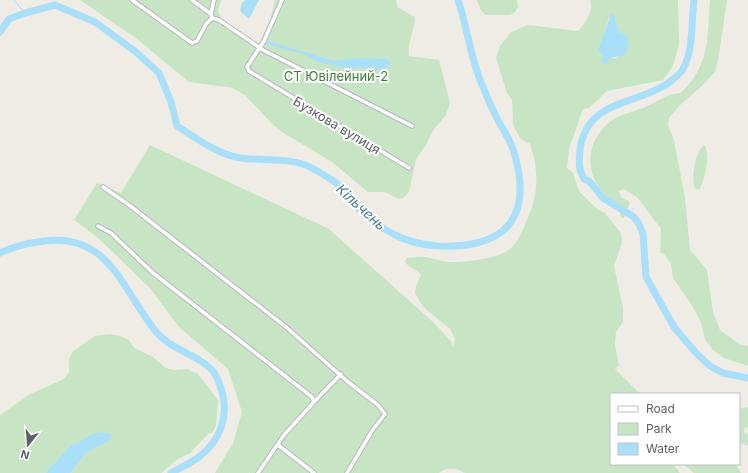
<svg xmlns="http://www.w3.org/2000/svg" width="748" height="473" viewBox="0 0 748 473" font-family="Inter,sans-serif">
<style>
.green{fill:#c7e5c4;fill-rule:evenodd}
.water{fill:#aadffa}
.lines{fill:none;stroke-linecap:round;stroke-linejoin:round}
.stream{stroke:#aadffa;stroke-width:1}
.river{stroke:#aadffa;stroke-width:7}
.minor-casing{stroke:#b6b8bb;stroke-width:5.5}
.minor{stroke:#fff;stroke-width:3.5}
.labels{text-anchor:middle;stroke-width:4;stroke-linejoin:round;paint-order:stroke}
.park-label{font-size:13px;fill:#3d8039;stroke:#fff}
.street-label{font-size:13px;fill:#5d6165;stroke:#fff}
.water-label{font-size:14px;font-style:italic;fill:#447ca3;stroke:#fff}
</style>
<rect width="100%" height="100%" fill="#efece6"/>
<path class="green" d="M 80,0 L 221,0 L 218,10 L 221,19 L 259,44 L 271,17 L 275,0 L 396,0 L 397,7 L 415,17 C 415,31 407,42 409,56 L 439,60 L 450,103 L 446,115 L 434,129 L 426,145 L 416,159 L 409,192 L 403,198 L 399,199 L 385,192 L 368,192 L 332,162 L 285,134 L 273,125 L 246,96 L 233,88 L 189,82 L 137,39 Z
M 477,0 L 517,0 L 518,7 L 515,12 L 510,15 L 486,15 L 481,11 Z
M 590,0 L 678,0 L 679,44 L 673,66 L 663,80 L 607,91 L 589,108 L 583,109 L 569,149 L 567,168 L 573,173 L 579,191 L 596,208 L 605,213 L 621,233 L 622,243 L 614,266 L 623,308 L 623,322 L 616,332 L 615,344 L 619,366 L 615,369 L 639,393 L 611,394 L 611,464 L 673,464 L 680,473 L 465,473 C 456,468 448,466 439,473 L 215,473 L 233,443 L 242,412 L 228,369 L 179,327 L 150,288 L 98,238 L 74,220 L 97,183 L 121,193 L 150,145 L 329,229 L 433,322 L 451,341 L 453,347 L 455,339 L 450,329 L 423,307 L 415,293 L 416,286 L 421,275 C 417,269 409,268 405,262 L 406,258 C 412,258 419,256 424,257 C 434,258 445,263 454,262 C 468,262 503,258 512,247 C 521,238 524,226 529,215 C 539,193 538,165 530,144 L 520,138 L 513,125 L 512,100 L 507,93 L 496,58 L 500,46 L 511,32 L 528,25 L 578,31 C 585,24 594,11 590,0 ZM 615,16 L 616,26 L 622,34 L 617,58 L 610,58 L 603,62 L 606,27 L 609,18 Z
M 710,0 L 727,0 L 718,61 L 715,72 L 701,87 L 682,103 L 669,118 L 668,125 L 674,140 L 685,198 L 690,250 L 707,270 L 713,312 L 720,330 L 739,344 L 748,346 L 748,366 L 724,358 L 713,350 L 705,339 L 701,322 L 691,304 L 673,278 L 671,264 L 664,254 L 660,253 L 661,229 L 637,197 L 624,189 L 619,191 L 621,197 L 630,202 L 624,218 L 621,218 L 618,204 C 585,186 580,145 611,121 C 621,114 634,112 645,107 C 658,102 667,93 681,93 C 711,63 707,38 710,0 Z
M 705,145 C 710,160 705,175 700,189 L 696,190 C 690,183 695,148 705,145 Z
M 110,334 L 120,336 L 129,340 L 134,348 L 153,357 L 166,368 L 174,370 L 187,369 L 198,374 L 218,400 L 216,426 L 212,433 L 208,434 L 190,453 L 178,459 L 161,473 L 70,473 L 86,453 L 110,440 L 95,433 L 70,446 L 45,473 L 0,473 L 0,415 L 30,394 L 64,379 L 69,372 L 69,359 L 73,351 L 95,336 Z
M 748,407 L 748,427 L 745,428 L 744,432 L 748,435 L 748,446 L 739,442 L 739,409 Z
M 683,464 L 736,464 L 741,473 L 694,473 Z"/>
<path class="water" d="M 245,0 L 259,0 L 249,19 L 240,11 L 242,3 Z
M 611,14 L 615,16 C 616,26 618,33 628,37 L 628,46 L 625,55 L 610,58 L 606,65 L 602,62 L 603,56 L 598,51 Z
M 268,41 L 334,61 L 358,58 L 388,59 L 391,63 L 390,66 L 380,70 L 359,67 L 350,69 L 318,62 L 306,55 L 267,44 Z
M 95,433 L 108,433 L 111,436 L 110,440 L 86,453 L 70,473 L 45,473 L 70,446 Z"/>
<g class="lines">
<path class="stream" d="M 14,0 L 25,13"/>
<path class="river" d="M 694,0 C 691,22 694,49 683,69 C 680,75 672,80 667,84 C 635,105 586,100 580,150 C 579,161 578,169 584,179 L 589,181 L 603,198 L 634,217 L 639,224 L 643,234 L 646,277 L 674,327 L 696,353 L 710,366 L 723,373 L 748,378
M 0,32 L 9,19 L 25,13 L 55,5 L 95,22 L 136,52 L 159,73 L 171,102 L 177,126 C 196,138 217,154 240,158 C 263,161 292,157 312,168 C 321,173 334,180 341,187 C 345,191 348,197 352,202 C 363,215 380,227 395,235 C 419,247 451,249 477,243 C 525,231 526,190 513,149 C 509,137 500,126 495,114 C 489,103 485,91 480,80 C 470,54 467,26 458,0
M 0,253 C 14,246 29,243 44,241 C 110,232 123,292 157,333 C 172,350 197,354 212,370 C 217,375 220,385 222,392 C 229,416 220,441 200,456 C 192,463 181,467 171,473"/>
<defs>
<path id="minor" d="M 132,0 L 192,43 L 197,41 L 206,24 L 212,18
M 192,0 L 211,14 L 212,18
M 282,0 L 264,41 L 247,67 L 249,71 L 409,168
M 211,14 L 214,0
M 212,18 L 219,20 L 263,50 L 412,126
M 103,187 L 129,205 L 286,327 L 348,382 L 378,405 L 385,414 L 372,431 L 347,473
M 98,226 L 111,233 L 153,273 L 312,397 L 314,402 L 284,435 L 258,473
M 314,402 L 341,374
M 278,445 L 314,473"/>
</defs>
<use href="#minor" class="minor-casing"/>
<use href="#minor" class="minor"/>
</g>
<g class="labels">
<g class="park-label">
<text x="336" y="81">СT Ювілейний-2</text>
</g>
<g class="street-label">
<text transform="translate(337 125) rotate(31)" y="5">Бузкова вулиця</text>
</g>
<g class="water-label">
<text transform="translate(361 207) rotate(42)" y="5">Кільчень</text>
</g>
</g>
<rect x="610" y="393" width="130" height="72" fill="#ffffff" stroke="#bec0c1"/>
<rect x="618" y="406" width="20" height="6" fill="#ffffff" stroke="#bec0c1"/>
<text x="646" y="413" font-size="12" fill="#5d6165">Road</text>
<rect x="618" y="423" width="20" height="12" fill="#c7e5c4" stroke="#bec0c1"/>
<text x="646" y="433" font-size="12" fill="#5d6165">Park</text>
<rect x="618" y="443" width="20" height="12" fill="#aadffa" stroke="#bec0c1"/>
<text x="646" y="453" font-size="12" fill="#5d6165">Water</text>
<g transform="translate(28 445) rotate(197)" stroke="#ffffff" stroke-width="3" paint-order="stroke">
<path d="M0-3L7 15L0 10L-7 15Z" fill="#5d6165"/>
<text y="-6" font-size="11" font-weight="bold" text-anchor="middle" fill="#5d6165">N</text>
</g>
</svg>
